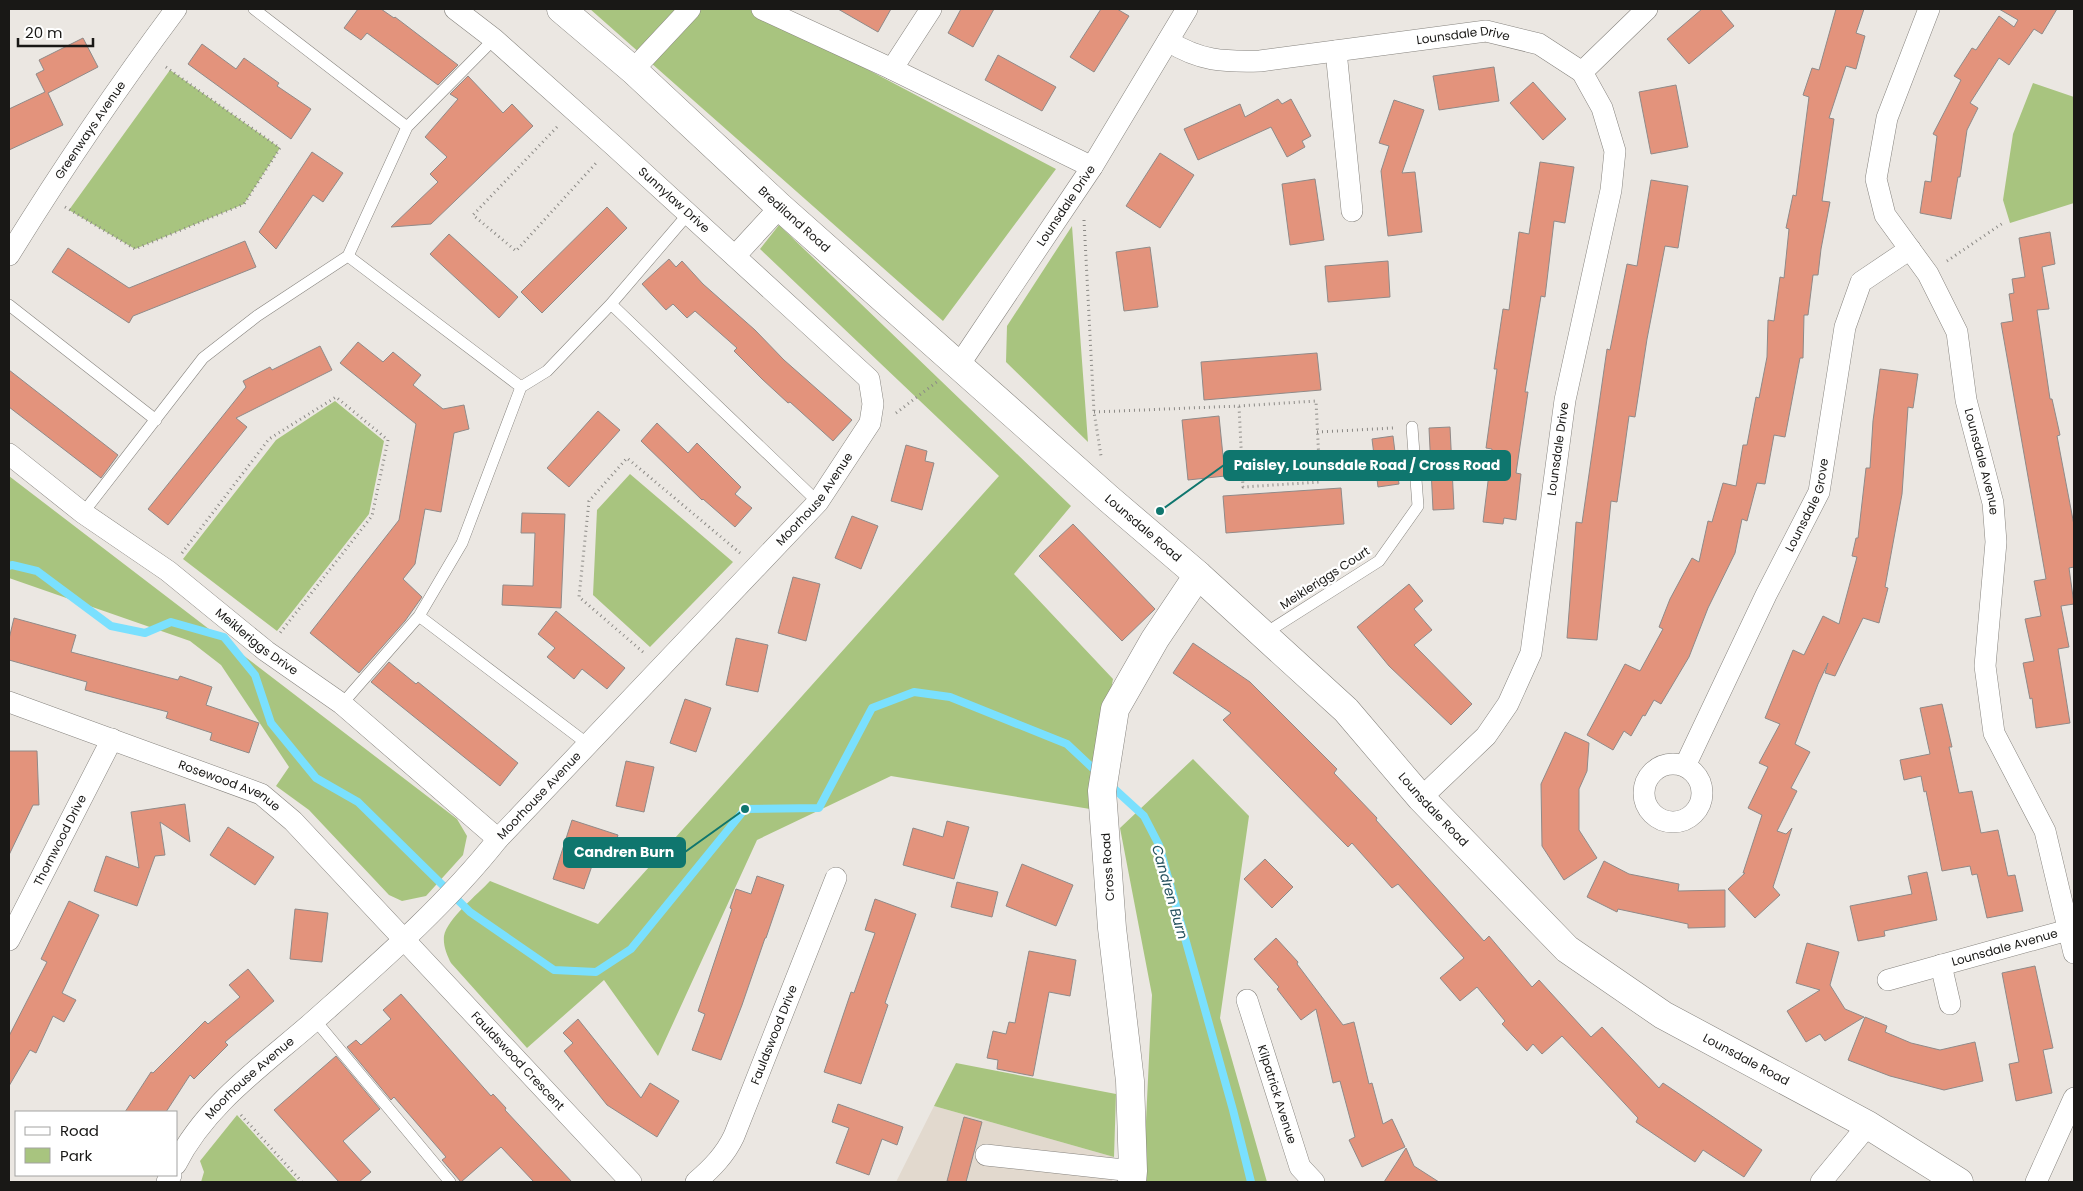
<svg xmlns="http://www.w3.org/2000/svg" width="2083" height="1191" viewBox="0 0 2083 1191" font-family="Poppins,sans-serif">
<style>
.built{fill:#e2d9ce}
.green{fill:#a8c47f}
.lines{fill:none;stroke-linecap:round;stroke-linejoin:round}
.stream{stroke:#7ae0fe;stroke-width:8}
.building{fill:#e3937c;stroke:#908a88}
.service-casing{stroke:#87847f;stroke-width:12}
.minor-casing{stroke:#87847f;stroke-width:22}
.tertiary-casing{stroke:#87847f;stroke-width:29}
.path{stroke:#8b8985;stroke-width:3;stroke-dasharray:1 4;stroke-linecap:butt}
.service{stroke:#fff;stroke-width:11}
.minor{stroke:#fff;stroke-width:21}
.tertiary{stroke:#fff;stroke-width:28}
.labels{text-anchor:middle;stroke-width:4.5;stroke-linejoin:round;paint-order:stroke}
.street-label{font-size:12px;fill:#191816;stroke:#fff}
.water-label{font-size:14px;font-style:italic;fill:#26525f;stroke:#fff}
.leader{fill:none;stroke:#0f766e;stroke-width:2}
.callout-dot{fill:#0f766e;stroke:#fff;stroke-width:2}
.callout{fill:#0f766e;stroke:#0f766e;stroke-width:2}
.callout-label{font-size:14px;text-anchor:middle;font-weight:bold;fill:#fff}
</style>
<rect width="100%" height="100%" fill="#ebe7e2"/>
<path class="built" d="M 934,1106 L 1114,1157 L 1112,1182 L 896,1182 Z"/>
<path class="green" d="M 590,9 L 753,9 L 1056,169 L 943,321 Z
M 170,70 L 280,148 L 244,204 L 135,249 L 69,210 Z
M 2033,83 L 2074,97 L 2074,203 L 2010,223 L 2003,200 L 2013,134 Z
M 779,225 L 1071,506 L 1014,574 L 1113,679 L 1090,809 L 891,776 L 757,840 L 658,1056 L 604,980 L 527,1048 L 451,963 C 447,955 443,946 444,936 C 447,919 478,894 490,881 L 598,924 L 999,476 L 760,249 Z
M 1072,226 L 1088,442 L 1006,362 L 1007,326 Z
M 335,401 L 384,441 L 369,514 L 277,631 L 183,559 L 276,440 Z
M 630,474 L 733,562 L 650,647 L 593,595 L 597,510 Z
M 9,476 L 457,819 L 467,836 L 463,855 L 426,896 L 402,901 L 389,895 L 309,810 L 276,786 L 289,767 L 221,665 L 190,641 L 9,578 Z
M 1193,759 L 1249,816 L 1220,1018 L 1267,1182 L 1141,1182 L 1145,1142 L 1152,995 L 1120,828 Z
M 956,1063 L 1116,1094 L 1114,1157 L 934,1106 Z
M 237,1115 L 298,1182 L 201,1182 L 204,1172 L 200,1161 Z"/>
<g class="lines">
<path class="stream" d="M 9,566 L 12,565 L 37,571 L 111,626 L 145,633 L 171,622 L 224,637 L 255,675 L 271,723 L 316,778 L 358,802 L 470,912 L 554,970 L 596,972 L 631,949 L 745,809 L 819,808 L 872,708 L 914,692 L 950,697 L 1067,744 L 1099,774
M 1109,784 L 1144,816 L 1159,845 L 1233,1110 L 1251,1182"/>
</g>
<path class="building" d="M 358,9 L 381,9 L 394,18 L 395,17 L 458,65 L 438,85 L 367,33 L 361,40 L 344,28 Z
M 838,9 L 891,9 L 878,32 Z
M 961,9 L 994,9 L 973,47 L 948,33 Z
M 1101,9 L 1117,9 L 1129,16 L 1094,72 L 1070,57 Z
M 1702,9 L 1720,9 L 1734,26 L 1689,64 L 1667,39 Z
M 1836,9 L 1864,9 L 1856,33 L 1865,36 L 1856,69 L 1846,66 L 1829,118 L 1834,119 L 1822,201 L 1830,202 L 1821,249 L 1818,275 L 1813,275 L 1808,315 L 1804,315 L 1803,358 L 1800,358 L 1785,437 L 1774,435 L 1765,484 L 1757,483 L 1747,521 L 1742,519 L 1735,553 L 1708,608 L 1689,657 L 1661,704 L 1654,700 L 1645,716 L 1643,715 L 1631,736 L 1624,731 L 1613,750 L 1587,735 L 1625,664 L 1640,671 L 1663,629 L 1659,627 L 1670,599 L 1692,558 L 1699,562 L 1708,521 L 1712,522 L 1723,483 L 1736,486 L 1743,445 L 1747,445 L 1756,397 L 1759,398 L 1767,357 L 1768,320 L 1774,321 L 1780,277 L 1784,278 L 1789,229 L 1786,228 L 1793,195 L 1796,196 L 1809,97 L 1803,95 L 1812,68 L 1819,70 Z
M 1999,9 L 2057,9 L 2042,34 L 2034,29 L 2009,65 L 1999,58 L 1970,103 L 1978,108 L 1967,130 L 1960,177 L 1958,177 L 1951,219 L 1920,213 L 1925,181 L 1931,182 L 1937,136 L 1933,134 L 1961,80 L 1954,76 L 1972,48 L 1976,50 L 1999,16 L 2014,27 L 2018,20 Z
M 83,38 L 98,67 L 48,93 L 63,125 L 9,150 L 9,109 L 45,92 L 36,74 L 44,70 L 39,60 Z
M 202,44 L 236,69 L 244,58 L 279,83 L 277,86 L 311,109 L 291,139 L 188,64 Z
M 998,55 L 1056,87 L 1042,111 L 985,80 Z
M 1494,67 L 1499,101 L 1439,110 L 1433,76 Z
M 468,76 L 503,113 L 512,104 L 533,126 L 431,224 L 391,227 L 438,182 L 430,174 L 447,157 L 425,137 L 458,99 L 450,94 Z
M 1533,82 L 1566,119 L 1543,140 L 1510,103 Z
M 1676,85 L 1688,147 L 1651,154 L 1639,92 Z
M 1278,99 L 1282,104 L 1291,99 L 1311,136 L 1302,141 L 1305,147 L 1287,157 L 1271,127 L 1198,160 L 1184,129 L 1240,104 L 1245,117 Z
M 1394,100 L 1424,110 L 1402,173 L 1415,172 L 1422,232 L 1388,236 L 1381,171 L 1389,146 L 1379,143 Z
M 312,152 L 343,173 L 323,202 L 313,195 L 276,249 L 259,232 Z
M 1160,153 L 1194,175 L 1160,228 L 1126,206 Z
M 1540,162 L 1574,167 L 1565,223 L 1554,221 L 1545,297 L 1541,296 L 1525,392 L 1528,392 L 1516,473 L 1521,474 L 1516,520 L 1504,518 L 1503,524 L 1483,522 L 1492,449 L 1486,448 L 1497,369 L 1494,369 L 1503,309 L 1509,310 L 1519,232 L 1529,234 Z
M 1315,179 L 1324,240 L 1290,245 L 1282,184 Z
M 1651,180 L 1688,186 L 1678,248 L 1665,246 L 1647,339 L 1635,417 L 1629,416 L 1617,502 L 1611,501 L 1597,640 L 1567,638 L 1576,522 L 1582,523 L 1607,349 L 1610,350 L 1627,264 L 1637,266 Z
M 607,207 L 627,228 L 542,313 L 521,292 Z
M 2050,232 L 2055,264 L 2042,267 L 2049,309 L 2037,310 L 2050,399 L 2052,399 L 2060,435 L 2057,436 L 2074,525 L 2074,567 L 2069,568 L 2074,604 L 2061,606 L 2069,647 L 2058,649 L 2070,723 L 2036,728 L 2032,698 L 2030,699 L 2023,663 L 2034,661 L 2025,619 L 2041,616 L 2034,581 L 2046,579 L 2001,323 L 2013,321 L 2009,294 L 2014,293 L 2012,279 L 2025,277 L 2019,238 Z
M 449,234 L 518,297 L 499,318 L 430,254 Z
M 245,241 L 256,267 L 133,316 L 129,323 L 52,272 L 68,248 L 129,288 Z
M 1150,247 L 1158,307 L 1124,311 L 1116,252 Z
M 669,259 L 676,267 L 682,261 L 703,284 L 755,330 L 784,360 L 852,420 L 833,441 L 790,402 L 788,403 L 762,379 L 734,351 L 737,348 L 695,311 L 687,318 L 673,304 L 666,310 L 642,284 Z
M 1388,261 L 1390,297 L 1328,302 L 1325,266 Z
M 358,342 L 383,362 L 393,352 L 421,375 L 413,385 L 443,409 L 464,405 L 469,429 L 454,433 L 441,512 L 425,509 L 415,564 L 403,579 L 422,597 L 405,621 L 359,673 L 310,633 L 399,520 L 416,424 L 340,363 Z
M 320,346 L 332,370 L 236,418 L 247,427 L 168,525 L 148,509 L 246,387 L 243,381 L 270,367 L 272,370 Z
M 1317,353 L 1321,390 L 1204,400 L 1201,362 Z
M 1880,369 L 1918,374 L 1913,408 L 1908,407 L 1902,494 L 1885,587 L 1888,588 L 1879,623 L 1863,618 L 1835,676 L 1825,673 L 1828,663 L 1818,684 L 1795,744 L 1810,752 L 1791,788 L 1797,791 L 1777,831 L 1786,834 L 1792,828 L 1773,887 L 1780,895 L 1755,918 L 1728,889 L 1745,873 L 1743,873 L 1762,815 L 1748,808 L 1768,767 L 1759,763 L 1780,724 L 1765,718 L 1793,650 L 1804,655 L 1823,616 L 1839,624 L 1857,557 L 1852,556 L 1856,538 L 1858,538 L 1866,468 L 1870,468 L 1873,421 Z
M 9,370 L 118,455 L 101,478 L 9,407 Z
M 598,411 L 620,430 L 569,487 L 547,468 Z
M 1219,416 L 1225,476 L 1188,480 L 1182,420 Z
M 657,423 L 688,453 L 697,443 L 741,487 L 735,494 L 752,508 L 735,527 L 703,499 L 702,500 L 641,441 Z
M 1450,427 L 1454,509 L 1433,510 L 1429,428 Z
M 1393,436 L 1399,484 L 1378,487 L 1372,439 Z
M 906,445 L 927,451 L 925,461 L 934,463 L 922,510 L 891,501 Z
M 1341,488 L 1344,524 L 1226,533 L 1223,496 Z
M 522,513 L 565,514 L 561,608 L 502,605 L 503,585 L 533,586 L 535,533 L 521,533 Z
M 852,516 L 878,526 L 861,569 L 835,558 Z
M 1073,524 L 1155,609 L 1122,641 L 1039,556 Z
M 793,577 L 820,584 L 806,641 L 778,633 Z
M 1409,584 L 1423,601 L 1414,609 L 1432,630 L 1414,645 L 1472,704 L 1451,725 L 1389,666 L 1357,627 Z
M 556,611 L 625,668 L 607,689 L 582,669 L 574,679 L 547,657 L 555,648 L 538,634 Z
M 14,618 L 76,635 L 71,652 L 178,680 L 180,676 L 212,687 L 206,705 L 259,723 L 249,753 L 210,740 L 212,733 L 166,718 L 168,712 L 85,690 L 87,682 L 9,660 L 9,639 Z
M 736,638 L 768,645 L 758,692 L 726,685 Z
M 1193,643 L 1250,682 L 1337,769 L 1334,773 L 1377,818 L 1376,820 L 1484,941 L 1489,936 L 1532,987 L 1539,980 L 1591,1037 L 1602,1027 L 1659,1088 L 1663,1083 L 1762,1150 L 1744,1177 L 1703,1150 L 1695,1162 L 1636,1122 L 1638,1118 L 1562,1036 L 1542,1054 L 1533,1044 L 1527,1051 L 1502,1024 L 1505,1021 L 1477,987 L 1460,1001 L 1440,978 L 1464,958 L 1398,884 L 1392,888 L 1352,843 L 1348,847 L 1223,720 L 1231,713 L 1173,673 Z
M 389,662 L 416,684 L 418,682 L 518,763 L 500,786 L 371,682 Z
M 685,699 L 711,708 L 696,752 L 670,743 Z
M 1942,704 L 1952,747 L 1949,747 L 1959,793 L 1972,791 L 1981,833 L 1998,830 L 2008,876 L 2015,875 L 2023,911 L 1987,918 L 1977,874 L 1972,875 L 1970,866 L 1942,871 L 1926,791 L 1924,792 L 1921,776 L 1904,780 L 1900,760 L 1930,754 L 1920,708 Z
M 1565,732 L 1589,743 L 1587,771 L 1579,789 L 1579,830 L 1597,858 L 1564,880 L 1542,846 L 1541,784 Z
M 9,751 L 37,751 L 39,805 L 33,805 L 9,855 Z
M 626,761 L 654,767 L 644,812 L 616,806 Z
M 185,804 L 190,842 L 160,822 L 165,855 L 155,856 L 137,906 L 94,891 L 106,856 L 139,868 L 131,812 Z
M 572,820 L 618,835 L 611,859 L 596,854 L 584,889 L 553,879 Z
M 947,821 L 969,827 L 954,879 L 903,865 L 913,828 L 943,837 Z
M 228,827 L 274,857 L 255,885 L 210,855 Z
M 1265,859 L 1293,887 L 1272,908 L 1244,879 Z
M 1604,861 L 1629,874 L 1679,884 L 1678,891 L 1725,890 L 1725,927 L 1688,928 L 1688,924 L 1618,909 L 1617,912 L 1587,897 Z
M 1022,864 L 1073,885 L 1056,926 L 1006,906 Z
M 1927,872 L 1937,920 L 1884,931 L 1885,936 L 1858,941 L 1850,906 L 1912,894 L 1908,876 Z
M 757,876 L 784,885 L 766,938 L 765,938 L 742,1005 L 721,1060 L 692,1050 L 705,1014 L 698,1011 L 732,909 L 730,908 L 736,889 L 751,894 Z
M 957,882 L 998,892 L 992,917 L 951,907 Z
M 875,899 L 916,914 L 885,1003 L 888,1005 L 861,1084 L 824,1072 L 851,992 L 854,993 L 875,933 L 865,930 Z
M 69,901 L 99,915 L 62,993 L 76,1000 L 64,1022 L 53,1016 L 36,1053 L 30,1050 L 9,1086 L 9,1036 L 47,962 L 41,959 Z
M 295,909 L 328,913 L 322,962 L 290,959 Z
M 1276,938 L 1298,962 L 1297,964 L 1343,1025 L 1354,1022 L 1369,1084 L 1372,1083 L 1383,1124 L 1392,1119 L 1405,1147 L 1362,1167 L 1349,1140 L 1355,1137 L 1340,1081 L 1333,1083 L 1316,1009 L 1301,1020 L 1277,989 L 1279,987 L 1254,959 Z
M 1807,943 L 1839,952 L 1830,985 L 1845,1009 L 1864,1017 L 1825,1041 L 1820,1034 L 1806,1042 L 1787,1011 L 1820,990 L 1796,983 Z
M 1029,951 L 1076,960 L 1070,996 L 1049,992 L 1033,1076 L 997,1069 L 998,1060 L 987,1058 L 993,1031 L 1006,1034 L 1009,1022 L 1015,1023 Z
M 2035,966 L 2053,1048 L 2043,1050 L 2052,1093 L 2016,1101 L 2009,1064 L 2019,1062 L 2002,973 Z
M 248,969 L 274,1001 L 225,1042 L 228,1045 L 194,1079 L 190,1075 L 166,1112 L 125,1112 L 151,1072 L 153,1073 L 205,1021 L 208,1024 L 240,997 L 229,985 Z
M 401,994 L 491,1096 L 493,1094 L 506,1108 L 505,1110 L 572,1182 L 534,1182 L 501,1147 L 461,1182 L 442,1160 L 446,1157 L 394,1097 L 391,1100 L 347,1047 L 356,1040 L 361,1045 L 391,1019 L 383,1010 Z
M 1865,1017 L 1887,1026 L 1885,1032 L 1911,1043 L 1940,1050 L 1975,1042 L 1983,1081 L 1944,1090 L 1890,1076 L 1848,1060 Z
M 578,1019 L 641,1098 L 650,1083 L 679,1101 L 657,1137 L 607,1105 L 564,1051 L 573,1043 L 563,1033 Z
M 336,1056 L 380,1109 L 343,1141 L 371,1172 L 359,1182 L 339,1182 L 274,1110 Z
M 838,1104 L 903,1127 L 897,1145 L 882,1139 L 869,1175 L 836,1163 L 849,1128 L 832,1122 Z
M 964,1117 L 982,1122 L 966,1182 L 954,1182 L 947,1181 Z
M 1406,1148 L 1414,1166 L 1439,1182 L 1384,1182 Z"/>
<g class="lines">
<defs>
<path id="service" d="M 254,9 L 407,127
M 348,256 L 521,387
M 611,304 L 818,502
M 9,305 L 156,420
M 83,513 L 203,358 L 257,316 L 348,256 L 407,127 L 494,39
M 419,616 L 589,745
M 1264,634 L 1379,561 L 1418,506 L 1412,427
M 342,704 L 419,616 L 462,543 L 521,387 L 547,371 L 611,304 L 689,213
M 315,1020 L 450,1182"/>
<g id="minor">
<path d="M 762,9 L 892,69 L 1092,167"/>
<path id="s1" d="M 1929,9 L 1887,118 L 1876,179 L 1885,215 L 1928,274 L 1957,332 L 1966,400 L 1993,503 L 1996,542 L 1985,666 L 1994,733 L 2045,831 L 2074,953"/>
<path id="s2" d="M 1168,41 C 1200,61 1223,62 1260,61 L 1486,31 L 1539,44 L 1582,72 L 1602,108 L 1615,151 L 1611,190 L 1565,400 L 1531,653 L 1508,704 L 1486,736 L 1421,798"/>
<path d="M 1336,51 L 1352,211"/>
<path d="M 892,69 L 931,9"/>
<path d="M 633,70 L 690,9"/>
<path d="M 1582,72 L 1647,9"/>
<path id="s3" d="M 9,255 C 61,171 117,88 176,9"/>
<path d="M 735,256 L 780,207"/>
<path id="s4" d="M 959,365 L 1092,167 L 1187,9"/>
<path id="s5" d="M 9,454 L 83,513 L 168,571 L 266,651 L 342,704 L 498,839"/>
<path id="s6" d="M 9,702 L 261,794 L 293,821 L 631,1182"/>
<circle cx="1673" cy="793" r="29"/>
<path id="s7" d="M 1685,766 L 1766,595 L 1819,492 L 1845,327 L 1861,282 L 1910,249"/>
<path id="s8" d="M 9,940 L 112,739"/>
<path d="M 1941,965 L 1950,1004"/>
<path id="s9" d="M 1888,980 L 2068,930"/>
<path id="s10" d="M 1247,1000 L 1300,1167 L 1314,1182"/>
<path d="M 986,1155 L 1133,1171"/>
<path id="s11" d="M 176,1164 C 206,1104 265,1064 315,1020 C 379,963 445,906 498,839 L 818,502 L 870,423 L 873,404 L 869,379 L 613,145 L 494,39 L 455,9"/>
<path d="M 167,1182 L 171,1175"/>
<path id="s12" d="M 696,1182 C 712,1168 725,1155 734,1136 L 836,878"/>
<path d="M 1821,1182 L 1868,1125"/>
<path d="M 2036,1182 L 2074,1098"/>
</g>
<g id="tertiary">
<path id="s13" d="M 561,9 L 633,70 L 780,207 L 1109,499 L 1198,575 L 1346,710 L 1421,798 L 1567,949 L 1663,1015 L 1868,1125 L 1959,1182"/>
<path d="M 1132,1182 L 1133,1171 L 1130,1081 L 1112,928 L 1102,791 L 1115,709 L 1155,639 L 1198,575"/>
</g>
</defs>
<use href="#service" class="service-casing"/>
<use href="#minor" class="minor-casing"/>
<use href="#tertiary" class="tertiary-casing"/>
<path class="path" d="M 557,127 L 473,215 L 516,251 L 597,162
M 65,207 L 135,249 L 244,204 L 280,148 L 163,65
M 1084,220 L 1094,412 L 1101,456
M 1947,261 L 2003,223
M 1094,412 L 1239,406 L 1316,401 L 1320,482 L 1243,487 L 1239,406
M 896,413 L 938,381
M 1317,432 L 1394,428
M 182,553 L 269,439 L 336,397 L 388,440 L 372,516 L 280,633
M 643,652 L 579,597 L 589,501 L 627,458 L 740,553
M 241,1115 L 302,1182"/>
<use href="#service" class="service"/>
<use href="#minor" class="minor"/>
<use href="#tertiary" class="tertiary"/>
</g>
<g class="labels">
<g class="street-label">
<text dy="4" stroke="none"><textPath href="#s2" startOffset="301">Lounsdale Drive</textPath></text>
<text dy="4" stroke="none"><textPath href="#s3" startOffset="149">Greenways Avenue</textPath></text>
<text transform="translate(674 200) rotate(42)" y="4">Sunnylaw Drive</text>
<text dy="4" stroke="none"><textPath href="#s4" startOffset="192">Lounsdale Drive</textPath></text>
<text dy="4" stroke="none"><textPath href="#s13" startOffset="314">Brediland Road</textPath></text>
<text transform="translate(1558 449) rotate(-82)" y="4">Lounsdale Drive</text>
<text dy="4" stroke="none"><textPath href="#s1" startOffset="486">Lounsdale Avenue</textPath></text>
<text dy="4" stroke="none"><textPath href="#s11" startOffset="924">Moorhouse Avenue</textPath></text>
<text dy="4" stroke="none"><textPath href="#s7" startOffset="289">Lounsdale Grove</textPath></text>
<text dy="4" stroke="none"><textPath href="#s13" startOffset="780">Lounsdale Road</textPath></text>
<text transform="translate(1325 578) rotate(-33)" y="4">Meikleriggs Court</text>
<text dy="4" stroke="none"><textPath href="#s5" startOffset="311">Meikleriggs Drive</textPath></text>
<text dy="4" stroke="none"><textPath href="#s6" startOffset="236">Rosewood Avenue</textPath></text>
<text dy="4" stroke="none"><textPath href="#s11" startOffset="519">Moorhouse Avenue</textPath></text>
<text dy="4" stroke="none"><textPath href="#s13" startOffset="1185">Lounsdale Road</textPath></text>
<text dy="4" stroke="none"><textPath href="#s8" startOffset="112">Thornwood Drive</textPath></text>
<text transform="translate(1108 867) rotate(-94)" y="4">Cross Road</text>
<text dy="4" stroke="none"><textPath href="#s9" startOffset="121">Lounsdale Avenue</textPath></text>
<text dy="4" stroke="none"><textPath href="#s12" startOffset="169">Fauldswood Drive</textPath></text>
<text dy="4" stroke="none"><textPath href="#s13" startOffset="1589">Lounsdale Road</textPath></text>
<text dy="4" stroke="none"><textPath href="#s6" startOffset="639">Fauldswood Crescent</textPath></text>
<text dy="4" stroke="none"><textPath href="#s11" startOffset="114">Moorhouse Avenue</textPath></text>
<text dy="4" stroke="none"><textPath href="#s10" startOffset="99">Kilpatrick Avenue</textPath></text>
</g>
<g class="water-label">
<text transform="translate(1170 892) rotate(74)" y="5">Candren Burn</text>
</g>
</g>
<path class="leader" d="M1160 511L1224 465M745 809L685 852"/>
<g class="callout-dot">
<circle cx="1160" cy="511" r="5"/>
<circle cx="745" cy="809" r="5"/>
</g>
<g class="callout">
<rect x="1224" y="451" width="286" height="29" rx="5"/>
<rect x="564" y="838" width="121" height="29" rx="5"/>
</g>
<g class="callout-label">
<text x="1367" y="470">Paisley, Lounsdale Road / Cross Road</text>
<text x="624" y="857">Candren Burn</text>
</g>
<rect width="2083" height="1191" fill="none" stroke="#191816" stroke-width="20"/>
<rect x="15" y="1111" width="162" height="65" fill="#ffffff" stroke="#a3a3a2"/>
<rect x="25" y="1127" width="25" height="8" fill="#ffffff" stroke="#a3a3a2"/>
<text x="60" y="1136" font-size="15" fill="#191816">Road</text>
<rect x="25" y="1148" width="25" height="15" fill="#a8c47f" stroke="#a3a3a2"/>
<text x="60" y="1161" font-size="15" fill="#191816">Park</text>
<path d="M18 38v8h75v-8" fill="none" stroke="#191816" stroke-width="2.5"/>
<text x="25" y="38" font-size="15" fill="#191816" stroke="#ffffff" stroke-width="4" paint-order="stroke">20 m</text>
</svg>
